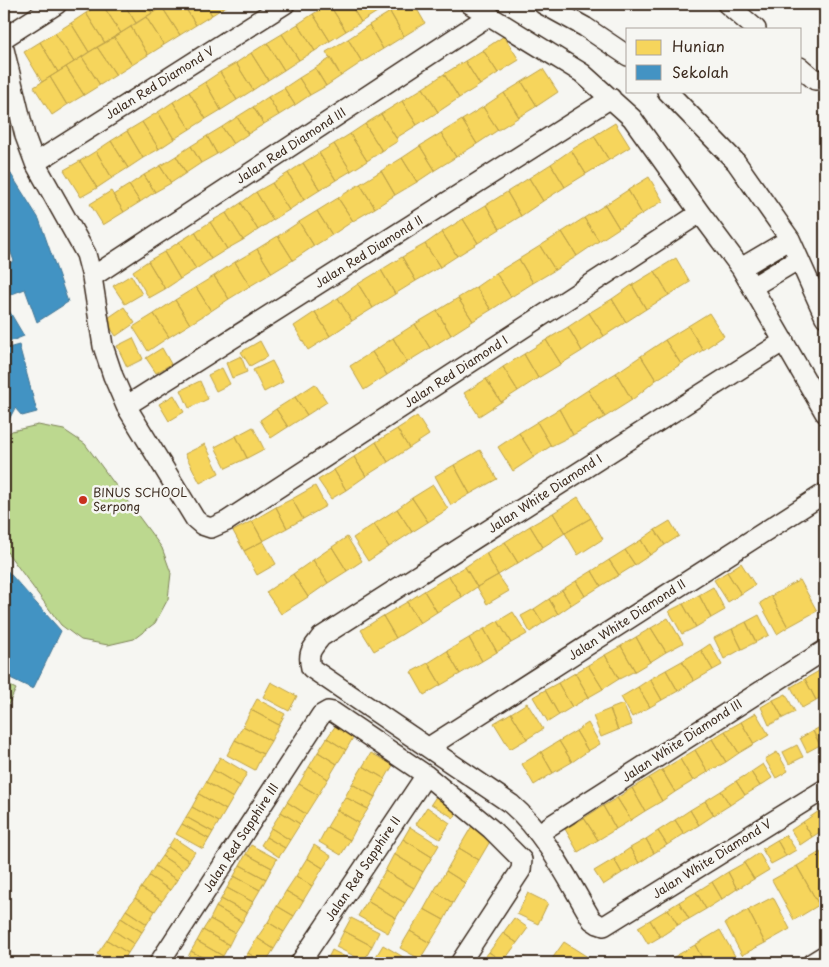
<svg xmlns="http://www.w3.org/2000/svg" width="829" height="967" viewBox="0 0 829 967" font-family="'Playpen Sans',sans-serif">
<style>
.green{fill:#bcd88f;stroke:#7c8156}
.homes{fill:#f6d55c;stroke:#bea249}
.schools{fill:#4393c3;stroke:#417492}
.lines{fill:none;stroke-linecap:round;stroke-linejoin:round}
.minor-casing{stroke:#3b2a1e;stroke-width:22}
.minor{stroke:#f6f6f2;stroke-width:19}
.poi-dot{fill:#c8321e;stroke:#f6f6f2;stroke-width:2}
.labels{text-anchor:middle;stroke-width:5;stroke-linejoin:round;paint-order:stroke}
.street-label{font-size:12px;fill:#3b2a1e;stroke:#f6f6f2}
.poi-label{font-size:12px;fill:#3b2a1e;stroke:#f6f6f2;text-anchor:start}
</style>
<rect width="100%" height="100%" fill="#f6f6f2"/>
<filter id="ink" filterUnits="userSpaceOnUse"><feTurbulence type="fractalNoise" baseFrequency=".02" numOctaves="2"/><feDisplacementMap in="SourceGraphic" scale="10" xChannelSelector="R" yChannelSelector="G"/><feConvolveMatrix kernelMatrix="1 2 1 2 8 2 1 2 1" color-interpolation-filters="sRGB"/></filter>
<g filter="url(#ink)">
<path class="green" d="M 38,425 L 64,430 L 85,444 L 162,548 L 171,573 L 168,599 L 155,623 L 134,639 L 108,645 L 81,640 L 61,625 L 4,548 L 4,437 L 12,431 Z
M 4,683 L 16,689 L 4,713 Z"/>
<path class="homes" d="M 100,4 L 102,4 L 121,33 L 105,43 L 86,13 Z
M 102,4 L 124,4 L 136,23 L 121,33 Z
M 124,4 L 146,4 L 152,13 L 136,23 Z
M 146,4 L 167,4 L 152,13 Z
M 167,4 L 183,4 L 196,25 L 180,35 L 162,7 Z
M 183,4 L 205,4 L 212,15 L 196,25 Z
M 205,4 L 227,4 L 228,5 L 212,15 Z
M 329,4 L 346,31 L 330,41 L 313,14 Z
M 329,4 L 350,4 L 361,22 L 346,31 Z
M 350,4 L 372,4 L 377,12 L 361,22 Z
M 372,4 L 390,4 L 377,12 Z
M 403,4 L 414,4 L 425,23 L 404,36 L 390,12 Z
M 162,7 L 180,35 L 164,45 L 146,17 Z
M 390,12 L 404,36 L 383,49 L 369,25 Z
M 86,13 L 105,43 L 89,52 L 71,23 Z
M 313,14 L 330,41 L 315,51 L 298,24 Z
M 146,17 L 164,45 L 148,55 L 131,27 Z
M 71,23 L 89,52 L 74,62 L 55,33 Z
M 298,24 L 315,51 L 299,60 L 282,34 Z
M 369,25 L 383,49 L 362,62 L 348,39 Z
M 131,27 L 148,55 L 132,65 L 114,37 Z
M 55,33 L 74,62 L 58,72 L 40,42 Z
M 282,34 L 299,60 L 284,70 L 267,43 Z
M 504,36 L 519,60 L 498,73 L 483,50 Z
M 114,37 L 132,65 L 116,75 L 97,47 Z
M 348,39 L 362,62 L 341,76 L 326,52 Z
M 40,42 L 58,72 L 42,82 L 24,52 Z
M 267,43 L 284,70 L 268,80 L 251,53 Z
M 97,47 L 116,75 L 100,85 L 82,57 Z
M 483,50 L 498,73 L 480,85 L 465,61 Z
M 251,53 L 268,80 L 253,90 L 236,63 Z
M 82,57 L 100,85 L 84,95 L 66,67 Z
M 331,58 L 341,76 L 326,86 L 315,68 Z
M 465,61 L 480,85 L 459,98 L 444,74 Z
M 236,63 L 253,90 L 237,100 L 220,72 Z
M 66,67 L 84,95 L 67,105 L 50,77 Z
M 315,68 L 326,86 L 310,95 L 299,78 Z
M 543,69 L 558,92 L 537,106 L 522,82 Z
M 220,72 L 237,100 L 221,110 L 205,82 Z
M 444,74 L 459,98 L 438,112 L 423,88 Z
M 50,77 L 67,105 L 52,115 L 34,87 Z
M 299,78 L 310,95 L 295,105 L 284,88 Z
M 205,82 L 221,110 L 206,119 L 189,92 Z
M 522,82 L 537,106 L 519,117 L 504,93 Z
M 284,88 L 295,105 L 279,115 L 268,97 Z
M 423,88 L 438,112 L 417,125 L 402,101 Z
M 189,92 L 206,119 L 190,129 L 173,102 Z
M 504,93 L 519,117 L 498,130 L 483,107 Z
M 268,97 L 279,115 L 264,124 L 253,107 Z
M 402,101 L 417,125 L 396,138 L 381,114 Z
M 173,102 L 190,129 L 174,139 L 158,112 Z
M 253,107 L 264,124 L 248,134 L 237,117 Z
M 483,107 L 498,130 L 477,144 L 462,120 Z
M 158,112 L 174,139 L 159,149 L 142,122 Z
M 381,114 L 398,141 L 382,151 L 365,124 Z
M 237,117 L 248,134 L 233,144 L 222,127 Z
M 462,120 L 477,144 L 456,157 L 441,133 Z
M 142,122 L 159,149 L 143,158 L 127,131 Z
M 615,123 L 630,147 L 609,160 L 594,136 Z
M 365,124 L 382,151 L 367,161 L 350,134 Z
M 222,127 L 233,144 L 217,154 L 207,136 Z
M 127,131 L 143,158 L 128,168 L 111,141 Z
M 441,133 L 456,157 L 435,170 L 420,146 Z
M 350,134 L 367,161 L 351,171 L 334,144 Z
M 207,136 L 217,154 L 201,163 L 191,146 Z
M 594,136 L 609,160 L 586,174 L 571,150 Z
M 111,141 L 128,168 L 112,178 L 96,151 Z
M 334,144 L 351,171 L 336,180 L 319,153 Z
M 191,146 L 201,163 L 186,173 L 176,156 Z
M 420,146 L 435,170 L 417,182 L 402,158 Z
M 571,150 L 586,174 L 565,187 L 551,164 Z
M 96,151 L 112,178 L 97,188 L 80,161 Z
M 319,153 L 336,180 L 320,190 L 303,163 Z
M 176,156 L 186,173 L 171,183 L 160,166 Z
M 402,158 L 417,182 L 395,195 L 381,171 Z
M 80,161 L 97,188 L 81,197 L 64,170 Z
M 303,163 L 320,190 L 304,200 L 288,173 Z
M 551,164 L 565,187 L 543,201 L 529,178 Z
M 160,166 L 171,183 L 155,192 L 144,175 Z
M 381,171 L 395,195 L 375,208 L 360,184 Z
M 288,173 L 304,200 L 289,210 L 272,183 Z
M 144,175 L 155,192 L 140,202 L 129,185 Z
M 649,177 L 663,201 L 642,214 L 628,190 Z
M 529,178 L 543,201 L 521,216 L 507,192 Z
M 272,183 L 289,210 L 273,220 L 256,192 Z
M 360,184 L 375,208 L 353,221 L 338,198 Z
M 129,185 L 140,202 L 124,212 L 113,195 Z
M 628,190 L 642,214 L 619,228 L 605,205 Z
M 111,191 L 124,212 L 103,225 L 90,204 Z
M 256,192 L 273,220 L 258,230 L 241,203 Z
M 507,192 L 521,216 L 500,229 L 486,205 Z
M 338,198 L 353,221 L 332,235 L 317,211 Z
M 241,203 L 258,230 L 243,240 L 226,213 Z
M 486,205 L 500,229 L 478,243 L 463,219 Z
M 605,205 L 619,228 L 599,241 L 584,218 Z
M 317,211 L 332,235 L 314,246 L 299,222 Z
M 226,213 L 243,240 L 227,249 L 210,222 Z
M 584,218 L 599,241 L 577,256 L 562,232 Z
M 463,219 L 478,243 L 457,256 L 442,232 Z
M 210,222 L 227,249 L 211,259 L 195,232 Z
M 299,222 L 314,246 L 293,260 L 278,236 Z
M 195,232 L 211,259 L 196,269 L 179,242 Z
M 442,232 L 457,256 L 440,267 L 425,244 Z
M 562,232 L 577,256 L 555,270 L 540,246 Z
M 278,236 L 293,260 L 272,273 L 257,249 Z
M 179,242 L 196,269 L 180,279 L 164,252 Z
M 425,244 L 440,267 L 416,281 L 402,257 Z
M 540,246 L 555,270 L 533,283 L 519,259 Z
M 257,249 L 272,273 L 250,286 L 235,262 Z
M 164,252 L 180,279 L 165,289 L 148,261 Z
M 402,257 L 416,281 L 395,294 L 381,270 Z
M 676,258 L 690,282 L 669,295 L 655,271 Z
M 519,259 L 533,283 L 511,297 L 496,273 Z
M 148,261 L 165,289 L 149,298 L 133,271 Z
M 235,262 L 250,286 L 229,299 L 214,276 Z
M 381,270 L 395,294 L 373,308 L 358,284 Z
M 655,271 L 669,295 L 646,309 L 632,285 Z
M 496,273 L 511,297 L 491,310 L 476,287 Z
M 131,275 L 142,294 L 125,304 L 113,286 Z
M 214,276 L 229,299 L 211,311 L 196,287 Z
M 358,284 L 373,308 L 352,321 L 338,298 Z
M 632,285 L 646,309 L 626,322 L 612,299 Z
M 196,287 L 211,311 L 190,324 L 175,300 Z
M 476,287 L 491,310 L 473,321 L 458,298 Z
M 338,298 L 352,321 L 330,336 L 315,312 Z
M 458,298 L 473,321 L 451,335 L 437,311 Z
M 612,299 L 626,322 L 604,336 L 589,313 Z
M 175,300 L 190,324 L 169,337 L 154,314 Z
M 124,307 L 135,323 L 116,336 L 105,320 Z
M 437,311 L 451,335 L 430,348 L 415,324 Z
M 315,312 L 330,336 L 308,350 L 294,326 Z
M 589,313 L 604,336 L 582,351 L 568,327 Z
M 709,313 L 724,336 L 703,350 L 688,326 Z
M 154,314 L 169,337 L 148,351 L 133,327 Z
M 415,324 L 430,348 L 407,362 L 393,338 Z
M 688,326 L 703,350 L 681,364 L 665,340 Z
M 568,327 L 582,351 L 561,364 L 546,340 Z
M 133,338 L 143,359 L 127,367 L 117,346 Z
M 393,338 L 407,362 L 387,375 L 372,352 Z
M 546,340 L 561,364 L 538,378 L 524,354 Z
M 665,340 L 681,364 L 656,380 L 641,356 Z
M 260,341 L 268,356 L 250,366 L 241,352 Z
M 162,348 L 171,364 L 156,373 L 146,358 Z
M 372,352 L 387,375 L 364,390 L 350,366 Z
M 524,354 L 538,378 L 518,391 L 503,367 Z
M 241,356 L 247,372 L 232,378 L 226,363 Z
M 641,356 L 656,380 L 632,400 L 616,373 Z
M 272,361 L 283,382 L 264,392 L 253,370 Z
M 503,367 L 518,391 L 501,402 L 486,379 Z
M 222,368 L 230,384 L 216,391 L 208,375 Z
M 616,373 L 632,400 L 605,417 L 588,390 Z
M 486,379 L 501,402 L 479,416 L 464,393 Z
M 200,381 L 208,399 L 189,408 L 181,390 Z
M 315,384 L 327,402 L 307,415 L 295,397 Z
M 588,390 L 605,417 L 573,435 L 559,409 Z
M 174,395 L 184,412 L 169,421 L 159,404 Z
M 295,397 L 307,415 L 288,427 L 276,409 Z
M 276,409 L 288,427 L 271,438 L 260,420 Z
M 559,409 L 573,435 L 551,446 L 537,422 Z
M 417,416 L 429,435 L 409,448 L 397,429 Z
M 537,422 L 551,446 L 534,457 L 519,433 Z
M 253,427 L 264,449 L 247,458 L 236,436 Z
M 397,429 L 409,448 L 388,462 L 376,442 Z
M 519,433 L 534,457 L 513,471 L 498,447 Z
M 236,436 L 247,458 L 226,468 L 215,447 Z
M 376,442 L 388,462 L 366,476 L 354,457 Z
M 205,444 L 219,473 L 200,483 L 185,454 Z
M 480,450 L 497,479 L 470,494 L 454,465 Z
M 354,457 L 366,476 L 346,490 L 334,470 Z
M 454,465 L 470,494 L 451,505 L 435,476 Z
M 334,470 L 346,490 L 331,499 L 318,480 Z
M 433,485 L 448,509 L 428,522 L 412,498 Z
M 315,486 L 326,506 L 303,519 L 292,499 Z
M 578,497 L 591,518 L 565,533 L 553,513 Z
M 412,498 L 428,522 L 412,532 L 397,509 Z
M 292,499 L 303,519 L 287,528 L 276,507 Z
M 276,507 L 287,528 L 263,541 L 252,521 Z
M 397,509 L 412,532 L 389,547 L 374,524 Z
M 553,513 L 565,533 L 543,547 L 530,526 Z
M 591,518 L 603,539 L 578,555 L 565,533 Z
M 252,521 L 263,541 L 244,551 L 233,531 Z
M 670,521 L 679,536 L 665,545 L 655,530 Z
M 374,524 L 389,547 L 368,561 L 353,538 Z
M 530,526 L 543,547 L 518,563 L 505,542 Z
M 655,530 L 665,545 L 650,555 L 641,540 Z
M 347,537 L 362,561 L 347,571 L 332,547 Z
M 641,540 L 650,555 L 635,565 L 625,550 Z
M 263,541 L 276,564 L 257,575 L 244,551 Z
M 505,542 L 518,563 L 498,575 L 486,553 Z
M 332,547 L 347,571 L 328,583 L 313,560 Z
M 625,550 L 635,565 L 619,575 L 609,560 Z
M 486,553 L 498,575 L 477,587 L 465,567 Z
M 313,560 L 328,583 L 308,597 L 293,574 Z
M 609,560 L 619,575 L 601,586 L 592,571 Z
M 741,563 L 755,585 L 741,594 L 727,572 Z
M 465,567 L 477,587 L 462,597 L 449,576 Z
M 592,571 L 601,586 L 585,596 L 576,581 Z
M 727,572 L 741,594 L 728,602 L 714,580 Z
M 293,574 L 308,597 L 281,614 L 266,592 Z
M 498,575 L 509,591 L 487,604 L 477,587 Z
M 449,576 L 462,597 L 437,612 L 424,591 Z
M 800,580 L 817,611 L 788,627 L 771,596 Z
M 576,581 L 585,596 L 571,605 L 562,590 Z
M 713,587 L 725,610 L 711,618 L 699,595 Z
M 562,590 L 571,605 L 558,614 L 549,599 Z
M 424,591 L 437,612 L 420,623 L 407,602 Z
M 699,595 L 711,618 L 696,627 L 683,604 Z
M 771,596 L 788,627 L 777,634 L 760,603 Z
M 549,599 L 558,614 L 543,623 L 534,609 Z
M 407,602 L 420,623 L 396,638 L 383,616 Z
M 683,604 L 696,627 L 682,634 L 669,611 Z
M 534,609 L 543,623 L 530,632 L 521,616 Z
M 513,612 L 527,634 L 511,643 L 498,621 Z
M 759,615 L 769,635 L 756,642 L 746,622 Z
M 383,616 L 396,638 L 374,651 L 361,630 Z
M 668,618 L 683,643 L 666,652 L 651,628 Z
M 498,621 L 511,643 L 497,652 L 484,629 Z
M 746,622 L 756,642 L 742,649 L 732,629 Z
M 651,628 L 666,652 L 650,662 L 636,637 Z
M 484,629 L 497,652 L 482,661 L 469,638 Z
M 732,629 L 742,649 L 724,659 L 714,638 Z
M 636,637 L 650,662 L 635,671 L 621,646 Z
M 469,638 L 482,661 L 460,674 L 447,651 Z
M 710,644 L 722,665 L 713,670 L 701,650 Z
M 621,646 L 635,671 L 619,679 L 605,655 Z
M 701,650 L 713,670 L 694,681 L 682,661 Z
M 447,651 L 460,674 L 441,685 L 428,663 Z
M 605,655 L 619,679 L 603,689 L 588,665 Z
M 682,661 L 694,681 L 678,691 L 666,670 Z
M 428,663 L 441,685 L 424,695 L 411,672 Z
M 588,665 L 603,689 L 589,697 L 575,673 Z
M 825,668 L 825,683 L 819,671 Z
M 666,670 L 678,691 L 662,700 L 650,679 Z
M 819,671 L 825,683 L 825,695 L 816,700 L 805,679 Z
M 575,673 L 589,697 L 572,707 L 558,683 Z
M 650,679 L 662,700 L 650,707 L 638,687 Z
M 805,679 L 816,700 L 802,708 L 791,687 Z
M 271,682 L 297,696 L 289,711 L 263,697 Z
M 558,683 L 572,707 L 559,715 L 545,690 Z
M 638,687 L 650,707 L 632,717 L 621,697 Z
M 545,690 L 559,715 L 548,722 L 533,697 Z
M 786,694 L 795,712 L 783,718 L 773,700 Z
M 257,699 L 285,714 L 279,725 L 251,710 Z
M 773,700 L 783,718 L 769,725 L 761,707 Z
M 527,703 L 543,729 L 527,739 L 511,713 Z
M 623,704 L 632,725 L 618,730 L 610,709 Z
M 610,709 L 618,730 L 601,737 L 593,716 Z
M 251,710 L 279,725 L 271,741 L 243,726 Z
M 511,713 L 527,739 L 510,749 L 494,723 Z
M 756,713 L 769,735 L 754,744 L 741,722 Z
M 741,722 L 754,744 L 739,753 L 725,731 Z
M 588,723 L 600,744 L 588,751 L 576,731 Z
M 825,724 L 825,742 L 820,745 L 813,731 Z
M 336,725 L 354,736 L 346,750 L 327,738 Z
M 243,726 L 271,741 L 263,754 L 235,740 Z
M 576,731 L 588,751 L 572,762 L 559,741 Z
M 725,731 L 739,753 L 726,762 L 712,739 Z
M 813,731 L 820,745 L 807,752 L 800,738 Z
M 327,738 L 346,750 L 337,764 L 318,752 Z
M 712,739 L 726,762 L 708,772 L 695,750 Z
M 235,740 L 263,754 L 255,770 L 227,755 Z
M 559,741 L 572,762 L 553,773 L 541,752 Z
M 797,745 L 803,757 L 789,764 L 783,752 Z
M 695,750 L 708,772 L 693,781 L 680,759 Z
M 318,752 L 337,764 L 328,779 L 309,767 Z
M 541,752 L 553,773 L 534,785 L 522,764 Z
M 777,752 L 788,771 L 776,778 L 765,759 Z
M 371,753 L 393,765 L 385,779 L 363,766 Z
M 220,757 L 247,773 L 240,786 L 213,770 Z
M 680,759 L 693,781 L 675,792 L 662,770 Z
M 763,764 L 772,778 L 760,786 L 751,772 Z
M 363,766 L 385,779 L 375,797 L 352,784 Z
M 309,767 L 328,779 L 318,795 L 299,784 Z
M 213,770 L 240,786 L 233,798 L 206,782 Z
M 662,770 L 675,792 L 662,801 L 649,778 Z
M 751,772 L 760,786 L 745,795 L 736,781 Z
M 649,778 L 662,801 L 645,811 L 632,788 Z
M 736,781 L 745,795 L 730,805 L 721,791 Z
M 206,782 L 233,798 L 226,810 L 199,794 Z
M 299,784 L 318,795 L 306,814 L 287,802 Z
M 352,784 L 375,797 L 368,809 L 345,797 Z
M 632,788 L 645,811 L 631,820 L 617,798 Z
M 721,791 L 730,805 L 714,815 L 705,801 Z
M 439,792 L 461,807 L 454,818 L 431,804 Z
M 199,794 L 226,810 L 219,822 L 192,807 Z
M 345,797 L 368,809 L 359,823 L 337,810 Z
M 617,798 L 631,820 L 616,829 L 603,806 Z
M 705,801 L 714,815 L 699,825 L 690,810 Z
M 287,802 L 306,814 L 300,824 L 281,812 Z
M 603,806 L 616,829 L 598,840 L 584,818 Z
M 192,807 L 219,822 L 213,832 L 186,817 Z
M 427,807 L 450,823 L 440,839 L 416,824 Z
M 825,808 L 825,821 L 819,811 Z
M 337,810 L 359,823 L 350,840 L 327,827 Z
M 690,810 L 699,825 L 684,834 L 675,820 Z
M 819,811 L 825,821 L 825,829 L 812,837 L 803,822 Z
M 281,812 L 300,824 L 290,840 L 271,828 Z
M 186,817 L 213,832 L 209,839 L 182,824 Z
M 584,818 L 598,840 L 578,852 L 565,829 Z
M 675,820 L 684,834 L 667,845 L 658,831 Z
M 803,822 L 812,837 L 800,845 L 791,830 Z
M 182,824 L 209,839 L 203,849 L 176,834 Z
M 472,826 L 492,838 L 479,860 L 459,848 Z
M 327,827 L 350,840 L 341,855 L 319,842 Z
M 410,827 L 439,845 L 432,857 L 403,839 Z
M 271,828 L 290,840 L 285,848 L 266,837 Z
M 658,831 L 667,845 L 654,853 L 646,839 Z
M 786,835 L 796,850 L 786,856 L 777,840 Z
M 266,837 L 285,848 L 279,857 L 261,845 Z
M 174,838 L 195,852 L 189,861 L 168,847 Z
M 403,839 L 432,857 L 423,872 L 394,854 Z
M 646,839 L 654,853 L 639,863 L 630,848 Z
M 777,840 L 786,856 L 771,864 L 762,849 Z
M 251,845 L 277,859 L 272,868 L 246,854 Z
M 314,845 L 331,856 L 323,868 L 307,858 Z
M 168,847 L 189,861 L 183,870 L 162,856 Z
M 459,848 L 479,860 L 465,883 L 446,871 Z
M 630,848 L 639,863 L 622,873 L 614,859 Z
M 820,852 L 825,862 L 825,902 L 819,905 L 797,866 Z
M 759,853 L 769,870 L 754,879 L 744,863 Z
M 246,854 L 272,868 L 266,879 L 240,865 Z
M 394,854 L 423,872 L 414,888 L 385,871 Z
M 162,856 L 183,870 L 177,880 L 155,866 Z
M 307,858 L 323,868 L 312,886 L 296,876 Z
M 614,859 L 622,873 L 603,885 L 594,871 Z
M 744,863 L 754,879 L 737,889 L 728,872 Z
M 240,865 L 266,879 L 260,890 L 234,876 Z
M 155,866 L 177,880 L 170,890 L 149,876 Z
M 797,866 L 819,905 L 794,920 L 772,880 Z
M 385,871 L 414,888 L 405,903 L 376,886 Z
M 446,871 L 465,883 L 453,903 L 434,891 Z
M 728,872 L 737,889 L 722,899 L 712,882 Z
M 149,876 L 170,890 L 162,901 L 141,888 Z
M 234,876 L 260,890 L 253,902 L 227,888 Z
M 296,876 L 312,886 L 303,901 L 286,891 Z
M 712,882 L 722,899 L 706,909 L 696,892 Z
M 376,886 L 405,903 L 396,918 L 367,901 Z
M 141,888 L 162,901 L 155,911 L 135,898 Z
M 227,888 L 253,902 L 247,913 L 221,899 Z
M 286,891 L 303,901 L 294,916 L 277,906 Z
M 434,891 L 453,903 L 444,920 L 424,909 Z
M 696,892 L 706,909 L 689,919 L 679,902 Z
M 528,893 L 548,903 L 538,924 L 517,914 Z
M 773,897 L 790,929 L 765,943 L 748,910 Z
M 135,898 L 155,911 L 147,924 L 126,910 Z
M 221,899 L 247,913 L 242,922 L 216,907 Z
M 367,901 L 396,918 L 388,933 L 358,916 Z
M 679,902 L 689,919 L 678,925 L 668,909 Z
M 277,906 L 294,916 L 284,932 L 268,922 Z
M 216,907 L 242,922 L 235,933 L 210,919 Z
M 424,909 L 444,920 L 430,943 L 410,931 Z
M 668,909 L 678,925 L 660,937 L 650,920 Z
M 126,910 L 147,924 L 142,932 L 121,918 Z
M 748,910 L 765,943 L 742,955 L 725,923 Z
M 121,918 L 142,932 L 134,944 L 113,930 Z
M 351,918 L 379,932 L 372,946 L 344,931 Z
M 514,918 L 528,928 L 517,943 L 503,933 Z
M 210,919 L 235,933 L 229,945 L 203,930 Z
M 650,920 L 660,937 L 648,944 L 638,927 Z
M 268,922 L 284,932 L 274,949 L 257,938 Z
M 113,930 L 134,944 L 128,953 L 107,940 Z
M 203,930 L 229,945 L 223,956 L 197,941 Z
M 720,930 L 739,963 L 705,963 L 695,945 Z
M 344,931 L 372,946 L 364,961 L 336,947 Z
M 410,931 L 430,943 L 420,959 L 400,948 Z
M 503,933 L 517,943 L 503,962 L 489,952 Z
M 257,938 L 274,949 L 265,963 L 248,953 Z
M 107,940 L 128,953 L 122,963 L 111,963 L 97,954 Z
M 197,941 L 223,956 L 218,963 L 212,963 L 191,951 Z
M 564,942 L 597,963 L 549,963 Z
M 383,945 L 410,961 L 409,963 L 372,963 Z
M 695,945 L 705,963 L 668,963 L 667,961 Z
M 332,950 L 357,963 L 329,963 L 326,962 Z
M 191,951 L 212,963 L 185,963 Z
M 489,952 L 503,962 L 502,963 L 480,963 Z
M 248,953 L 264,963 L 242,963 Z"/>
<path class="schools" d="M 4,163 L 39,219 L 68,302 L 37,322 L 25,289 L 4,297 L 4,265 L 14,261 L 4,234 Z
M 4,302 L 24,336 L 4,344 L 8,348 L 19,345 L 37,412 L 22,416 L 15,408 L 4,429 Z
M 4,567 L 61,631 L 33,689 L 4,675 Z"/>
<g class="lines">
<defs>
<path id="minor" d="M 470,4 L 582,73 L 632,118 L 700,213 L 741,268 L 825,413
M 543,4 L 585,27 L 628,56
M 727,4 L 756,29
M 4,38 L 57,4
M 4,49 L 25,136 L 35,163 L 86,254 L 92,277 L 103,346 L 113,376 L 126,406 L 195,519 L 202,525 L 211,528 L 227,521 L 700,213
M 800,67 L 815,80 L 825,79
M 667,91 L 736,162 L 790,239 L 825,317
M 35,163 L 285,4
M 741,268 L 790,239
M 92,277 L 490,15
M 752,287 L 799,259
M 784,341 L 321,637 C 312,649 307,652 311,668 L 511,804 C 547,835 568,880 592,920 L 598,924 L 604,926 L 825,789
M 126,406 L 611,98
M 429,747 L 825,493
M 539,833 L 825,650
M 159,963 L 321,715 L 328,711 L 333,712 L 426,775 L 491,829 L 522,860 L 521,870 L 460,963
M 300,963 L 426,775
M 812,963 L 825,955"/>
</defs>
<use href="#minor" class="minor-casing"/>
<use href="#minor" class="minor"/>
</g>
</g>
<circle class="poi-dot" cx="83" cy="500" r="5"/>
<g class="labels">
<g class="street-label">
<text transform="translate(160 83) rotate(-32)" y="4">Jalan Red Diamond V</text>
<text transform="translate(291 146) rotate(-33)" y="4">Jalan Red Diamond III</text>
<text transform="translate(369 252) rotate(-32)" y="4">Jalan Red Diamond II</text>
<text transform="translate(456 372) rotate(-33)" y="4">Jalan Red Diamond I</text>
<text transform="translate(545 494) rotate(-33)" y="4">Jalan White Diamond I</text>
<text transform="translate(627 620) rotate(-33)" y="4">Jalan White Diamond II</text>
<text transform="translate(682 741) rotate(-33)" y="4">Jalan White Diamond III</text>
<text transform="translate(241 838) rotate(-57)" y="4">Jalan Red Sapphire III</text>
<text transform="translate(712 859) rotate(-32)" y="4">Jalan White Diamond V</text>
<text transform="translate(363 869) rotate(-56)" y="4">Jalan Red Sapphire II</text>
</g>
<g class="poi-label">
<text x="93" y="497">BINUS SCHOOL<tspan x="93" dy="14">Serpong</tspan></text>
</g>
</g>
<rect width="829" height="967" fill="none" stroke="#f6f6f2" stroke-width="20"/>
<rect x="10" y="10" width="809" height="947" fill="none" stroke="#3b2a1e" stroke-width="2" filter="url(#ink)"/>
<rect x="626" y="28" width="175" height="65" fill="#f6f6f2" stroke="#aba49d"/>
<rect x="636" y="40" width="25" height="15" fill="#f6d55c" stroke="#aba49d"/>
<text x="672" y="52" font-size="15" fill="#3b2a1e">Hunian</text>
<rect x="636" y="65" width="25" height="15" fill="#4393c3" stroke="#aba49d"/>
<text x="672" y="78" font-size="15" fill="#3b2a1e">Sekolah</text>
</svg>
